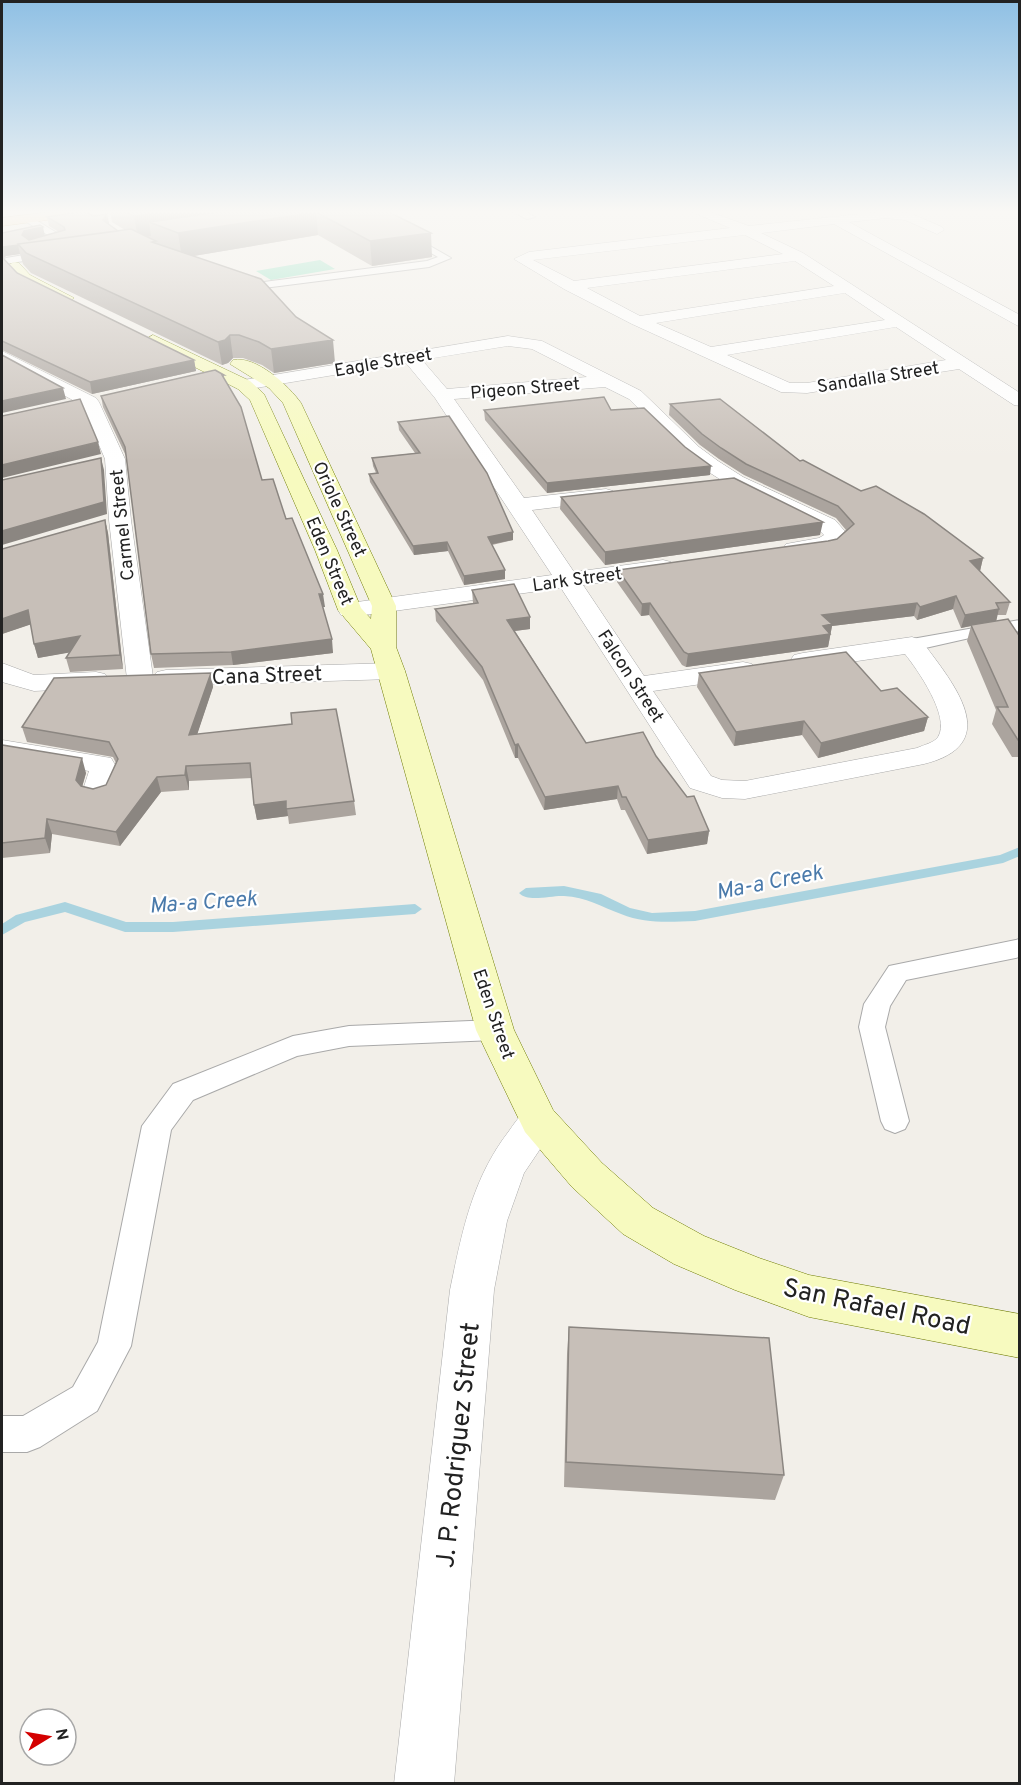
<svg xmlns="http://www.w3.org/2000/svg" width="1021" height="1785" viewBox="0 0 1021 1785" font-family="Overpass,sans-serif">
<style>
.pitch{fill:#88e0be}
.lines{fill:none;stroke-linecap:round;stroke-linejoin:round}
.stream{fill:#aad3df;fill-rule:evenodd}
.service-casing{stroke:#a9a9a9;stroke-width:2}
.minor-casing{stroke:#a9a9a9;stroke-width:1}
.secondary-casing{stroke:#707d05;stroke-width:1}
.primary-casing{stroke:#a06b00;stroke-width:1}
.service{fill:#fff;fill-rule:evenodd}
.minor{fill:#fff;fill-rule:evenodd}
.secondary{fill:#f7fabf;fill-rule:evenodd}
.primary{fill:#fcd6a4;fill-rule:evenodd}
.wall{fill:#aba49e}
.shaded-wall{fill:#8b8681}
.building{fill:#c7bfb8;stroke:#8b8681;stroke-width:1.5}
.labels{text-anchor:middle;stroke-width:4.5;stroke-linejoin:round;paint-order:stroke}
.far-street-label{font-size:18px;fill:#222;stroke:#fff}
.street-label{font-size:21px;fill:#222;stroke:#fff}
.water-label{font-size:22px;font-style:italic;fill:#4a7aab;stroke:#fff}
.near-street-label{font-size:26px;fill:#222;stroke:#fff}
</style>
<rect width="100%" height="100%" fill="#f2efe9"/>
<path class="pitch" d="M 320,260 L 335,269 L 271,280 L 256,271 Z"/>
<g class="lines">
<path class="stream" d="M 1020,847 L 1020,856 L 1003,863 L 695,921 C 669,922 646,924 621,914 C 602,907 586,897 564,896 C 552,895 528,903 519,893 L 526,888 L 564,886 L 601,894 L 630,908 L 652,913 L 695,911 L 1000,855 Z
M 65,902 L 126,922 L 173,922 L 415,904 L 422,909 L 415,914 L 173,932 L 125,932 L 65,912 L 25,922 L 2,935 L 2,924 L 16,915 Z"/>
<defs>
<path id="service" d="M 512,211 L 523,211 L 535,217 L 527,219 Z
M 25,217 L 31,217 L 65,238 L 34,245 L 34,241 L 51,237 L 25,221 Z
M 402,230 L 451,258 L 429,267 L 248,290 L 228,281 L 233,278 L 249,284 L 427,261 L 438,257 L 399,235 L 397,233 Z
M 54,250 L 58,251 L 58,255 L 6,264 L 2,262 L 6,258 Z
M 1020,620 L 1020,631 L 983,635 L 912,651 L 905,649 L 903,645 L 905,641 L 912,639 Z
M 1020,939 L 1020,957 L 906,980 L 890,1006 L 885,1027 L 909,1121 L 905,1129 L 895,1133 L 885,1129 L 881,1121 L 859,1027 L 864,1004 L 889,966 Z
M 495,1020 L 505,1023 L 509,1030 L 505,1037 L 495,1040 L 349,1046 L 297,1056 L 193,1100 L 171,1130 L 131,1346 L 97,1411 L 40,1447 L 27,1452 L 2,1452 L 2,1416 L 23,1416 L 73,1387 L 98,1342 L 142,1126 L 173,1084 L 293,1036 L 349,1026 Z"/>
<path id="minor" d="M 690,211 L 707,211 L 749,226 L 889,211 L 912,214 L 942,227 L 944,230 L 937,234 L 905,220 L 886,218 L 849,222 L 1020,315 L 1020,327 L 834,224 L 761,233 L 803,253 L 1020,393 L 1020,406 L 1014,405 L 959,369 L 807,393 L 781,392 L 632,324 L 564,289 L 514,259 L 529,252 L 730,228 ZM 745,235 L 783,254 L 574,281 L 533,260 ZM 795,261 L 834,286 L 640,316 L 587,288 ZM 845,293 L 885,320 L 711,347 L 656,323 ZM 896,327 L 946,360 L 807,383 L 790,383 L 727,355 Z
M 508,336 L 542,341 L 641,391 L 699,447 L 718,461 L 743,477 L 835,520 L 849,536 C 838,552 804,558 786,554 L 783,549 L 786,544 L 819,538 L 824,535 L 819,530 L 729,485 L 704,469 L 685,455 L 629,399 L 605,387 L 454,399 L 524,498 L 606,489 L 613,491 L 617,495 L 613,499 L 606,501 L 532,510 L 574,572 L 663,560 L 671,562 L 675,567 L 671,572 L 663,574 L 583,585 L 644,676 L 743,662 L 752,664 L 756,670 L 752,676 L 743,678 L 653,691 L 711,776 L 722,780 L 745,781 L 917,748 C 923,745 934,743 938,737 C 951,717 917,669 905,654 L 803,669 L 794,667 L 790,661 L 794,655 L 803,653 L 912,637 L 921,640 L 927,648 C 958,689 1001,745 924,764 L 745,799 L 722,798 L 690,788 L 561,588 L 350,617 L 341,615 L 338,610 L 341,605 L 350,603 L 552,575 L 435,398 L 406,363 L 244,390 L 238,389 L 235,385 L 238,381 ZM 508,346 L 532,349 L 587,377 L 447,389 L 422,360 Z
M 2,351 L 96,398 L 99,402 L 125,459 L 131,520 L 153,677 L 157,672 L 166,670 L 392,663 L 401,665 L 405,671 L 401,677 L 392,679 L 166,686 L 157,684 L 153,679 L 149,685 L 140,687 L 131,685 L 127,679 L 109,520 L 105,459 L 82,405 L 2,362 Z
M 2,663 L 34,675 L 96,672 L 105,674 L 109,680 L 105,686 L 96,688 L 34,691 L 2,682 Z
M 2,740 L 111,758 L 120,773 L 108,799 L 97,802 L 86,799 L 82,793 L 89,771 L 2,757 Z
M 539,1105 L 553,1110 L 559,1121 L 524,1173 L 507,1221 L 494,1290 L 454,1784 L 394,1784 L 450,1290 C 462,1232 472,1179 509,1131 C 519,1117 522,1111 539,1105 Z"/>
<path id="secondary" d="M 14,262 L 19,263 L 30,275 L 74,298 L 66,303 L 61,301 L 20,281 L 7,266 Z
M 153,335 L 250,381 L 264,394 L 337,550 L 361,608 L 371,619 L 372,606 L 283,403 L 269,388 L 230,364 L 233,360 C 256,355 289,386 301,403 L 396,606 L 396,647 L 405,671 L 514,1030 L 553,1110 L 602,1163 L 653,1208 L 704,1236 L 759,1258 L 809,1275 L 1020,1314 L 1020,1358 L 809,1317 L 735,1290 L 674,1264 L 623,1234 L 572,1187 L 525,1132 L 476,1030 L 371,649 L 338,610 L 315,550 L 250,400 L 238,389 L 147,343 L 145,340 Z"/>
<path id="primary" d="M 59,211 L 91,211 L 85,215 L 2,226 L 2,218 Z"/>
</defs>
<use href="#service" class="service-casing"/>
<use href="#minor" class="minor-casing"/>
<use href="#secondary" class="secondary-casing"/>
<use href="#primary" class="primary-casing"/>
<use href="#service" class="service"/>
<use href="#minor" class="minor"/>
<use href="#secondary" class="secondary"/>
<use href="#primary" class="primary"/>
</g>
<path class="wall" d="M 110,211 L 387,211 L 432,257 L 372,266 L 318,235 L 193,256 L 335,363 L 274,373 L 262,365 L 243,358 L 233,358 L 228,363 L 222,365 L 31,273 L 23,264 L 20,254 L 6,256 L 3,259 L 17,273 L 194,360 L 196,371 L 92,394 L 2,350 L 2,233 L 45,236 L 59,232 L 49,226 L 47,217 L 93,216 L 109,223 L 108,224 L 118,231 L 125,230 L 112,222 Z
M 224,375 L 224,379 L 262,480 L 286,519 L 325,607 L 323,607 L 333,653 L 233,665 L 154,668 L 151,654 L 126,456 L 103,407 L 101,396 Z
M 670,404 L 800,461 L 983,558 L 980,571 L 1010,602 L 1006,615 L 997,615 L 996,621 L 1020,637 L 1020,757 L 1012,757 L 992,724 L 996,710 L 967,641 L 971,626 L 961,628 L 953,609 L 917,620 L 914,616 L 832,626 L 828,647 L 686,667 L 682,665 L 649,615 L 641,616 L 617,582 L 618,570 L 828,541 L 837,539 L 846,530 L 836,518 L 744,475 L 719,459 L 700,445 L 669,415 Z
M 484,410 L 611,410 L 685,447 L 710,475 L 547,493 L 485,420 Z
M 398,422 L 513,532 L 513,540 L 492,545 L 505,570 L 505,579 L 464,585 L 448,551 L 414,555 L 370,482 L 369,474 L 376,473 L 373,466 L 372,458 L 415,453 L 399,430 Z
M 561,497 L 820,535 L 605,565 L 560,509 Z
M 105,520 L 108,533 L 123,669 L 70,672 L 66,658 L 70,652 L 38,658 L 34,644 L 31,624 L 2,634 L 2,549 Z
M 472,590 L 530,629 L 515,631 L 586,743 L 656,756 L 709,831 L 707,844 L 647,854 L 625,810 L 621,810 L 617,799 L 544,810 L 518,758 L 515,758 L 483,680 L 436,621 L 435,609 L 473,603 Z
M 211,673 L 213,687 L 197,734 L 354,801 L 356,815 L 289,824 L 288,816 L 257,820 L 254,805 L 252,778 L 189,781 L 189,790 L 161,792 L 120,846 L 52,834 L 50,853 L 2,858 L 2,745 L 86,773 L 82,787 L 93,789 L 106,785 L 116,763 L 113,757 L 27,742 L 22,727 Z
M 699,673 L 881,691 L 928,717 L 924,731 L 818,758 L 802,735 L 734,746 L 697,687 Z
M 569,1327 L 784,1475 L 775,1500 L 564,1487 L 567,1354 Z"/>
<path class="shaded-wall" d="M 173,211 L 320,211 L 149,222 L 151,236 L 138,238 L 134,216 Z
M 316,212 L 318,235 L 182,258 L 178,233 Z
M 107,214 L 109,223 L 104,229 L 103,220 Z
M 43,227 L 45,236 L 26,253 L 22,235 L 24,231 Z
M 431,233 L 432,257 L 372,266 L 370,241 Z
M 18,245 L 20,254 L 6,256 L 2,260 L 2,249 L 3,247 Z
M 230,335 L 233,358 L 228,363 L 222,365 L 218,342 Z
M 333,340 L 335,363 L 274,373 L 271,349 Z
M 194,360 L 196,371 L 92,394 L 90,382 Z
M 63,388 L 66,399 L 2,413 L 2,401 Z
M 98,442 L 101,454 L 2,478 L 2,465 Z
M 101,458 L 104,470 L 107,514 L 2,545 L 2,531 Z
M 711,466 L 710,475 L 547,493 L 547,483 Z
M 105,520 L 108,533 L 123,669 L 120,655 Z
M 823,522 L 820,535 L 605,565 L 605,552 Z
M 513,532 L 513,540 L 488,545 L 488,537 Z
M 447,542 L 448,551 L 414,555 L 413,546 Z
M 983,558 L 980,571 L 970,561 Z
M 505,570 L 505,579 L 464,585 L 464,576 Z
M 319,594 L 323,594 L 325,607 L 320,607 Z
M 956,596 L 953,609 L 917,620 L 920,607 Z
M 650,603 L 649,615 L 641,616 L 642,604 Z
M 917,603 L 914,616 L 832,626 L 828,647 L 686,667 L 688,654 L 822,615 Z
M 999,609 L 996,622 L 971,625 L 971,626 L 961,628 L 965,615 Z
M 28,610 L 32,624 L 2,634 L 2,619 Z
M 530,617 L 530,629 L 507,632 L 507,620 Z
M 80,636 L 84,650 L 38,658 L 34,644 Z
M 332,639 L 333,653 L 233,665 L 231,652 Z
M 211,673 L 213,687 L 192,750 L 189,735 Z
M 928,717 L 924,731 L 818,758 L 821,743 Z
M 804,721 L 802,735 L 734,746 L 736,732 Z
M 518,744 L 518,758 L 515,758 L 515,745 Z
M 82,758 L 86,773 L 80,794 L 76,780 Z
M 186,766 L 189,781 L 189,790 L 185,775 Z
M 157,777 L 161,792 L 120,846 L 116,832 Z
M 618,786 L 617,799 L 544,810 L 545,797 Z
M 286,801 L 288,816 L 257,820 L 254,805 Z
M 47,819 L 52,834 L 50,853 L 45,838 Z
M 709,831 L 707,844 L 647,854 L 648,840 Z"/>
<path class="building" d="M 85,211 L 93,216 L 107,214 L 103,220 L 118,231 L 18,244 L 19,245 L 3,247 L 2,249 L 2,233 L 40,225 L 43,227 L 24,231 L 22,235 L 29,240 L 65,230 L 64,227 L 47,217 Z
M 125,211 L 173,211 L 134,216 Z
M 227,211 L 387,211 L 431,233 L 370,241 L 316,212 L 178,233 L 149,222 Z
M 131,229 L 156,241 L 152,242 L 261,279 L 296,317 L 333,340 L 271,349 L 259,342 L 239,335 L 230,335 L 225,340 L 218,342 L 26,253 L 18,244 Z
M 2,257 L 17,273 L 194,360 L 90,382 L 2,341 Z
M 2,355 L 63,388 L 2,401 Z
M 215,370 L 224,375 L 222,375 L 241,407 L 262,480 L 273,479 L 286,519 L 292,518 L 323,594 L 319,594 L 332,639 L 231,652 L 151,654 L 125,447 L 101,396 Z
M 604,397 L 611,410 L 644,408 L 685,447 L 711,466 L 547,483 L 484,410 Z
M 80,399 L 98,442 L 2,465 L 2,416 Z
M 720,399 L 800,461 L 803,460 L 861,491 L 876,486 L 924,514 L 983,558 L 970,561 L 1010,602 L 996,603 L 999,609 L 965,615 L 956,596 L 920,607 L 917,603 L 822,615 L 832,624 L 823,626 L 830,634 L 688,654 L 684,652 L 650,603 L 642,604 L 618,570 L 828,541 L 837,539 L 854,524 L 838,506 L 746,464 L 721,448 L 702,434 L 670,404 Z
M 449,416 L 487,473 L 513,532 L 488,537 L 505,570 L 464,576 L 447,542 L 413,546 L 369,474 L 378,473 L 372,458 L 420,453 L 398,422 Z
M 101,458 L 104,502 L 2,531 L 2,480 Z
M 734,478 L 823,522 L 605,552 L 561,497 Z
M 105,520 L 120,655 L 66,658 L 80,636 L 34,644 L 28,610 L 2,619 L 2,549 Z
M 514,584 L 530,617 L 507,620 L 586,743 L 643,732 L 656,756 L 687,797 L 694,796 L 709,831 L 648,840 L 626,797 L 622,797 L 618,786 L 545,797 L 518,744 L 515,745 L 482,667 L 435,609 L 478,603 L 472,590 Z
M 1008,619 L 1020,637 L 1020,740 L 1018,740 L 997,707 L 1008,707 L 971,625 Z
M 846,652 L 881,691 L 897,688 L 928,717 L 821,743 L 804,721 L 736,732 L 699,673 Z
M 211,673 L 189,735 L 292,724 L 291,713 L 336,709 L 354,801 L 286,809 L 286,801 L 254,805 L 250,763 L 186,766 L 185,775 L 157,777 L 116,832 L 47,819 L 45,838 L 2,843 L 2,745 L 82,758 L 76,780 L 81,786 L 93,789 L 106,785 L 118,759 L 109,742 L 22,727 L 54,678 Z
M 569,1327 L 769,1338 L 784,1475 L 566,1462 Z"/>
<linearGradient id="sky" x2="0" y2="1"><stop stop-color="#8fc0e4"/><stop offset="0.46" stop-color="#f9f8f5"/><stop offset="1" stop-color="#f9f8f5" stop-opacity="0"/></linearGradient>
<rect width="1021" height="461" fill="url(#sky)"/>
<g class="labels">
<g class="far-street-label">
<text transform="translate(383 362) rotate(-10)" y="6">Eagle Street</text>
<text transform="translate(878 377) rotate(-9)" y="6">Sandalla Street</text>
<text transform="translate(525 388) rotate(-5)" y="6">Pigeon Street</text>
<text transform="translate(340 509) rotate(65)" y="6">Oriole Street</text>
<text transform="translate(122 525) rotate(-96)" y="6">Carmel Street</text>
<text transform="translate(330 561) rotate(67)" y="6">Eden Street</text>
<text transform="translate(577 579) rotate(-8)" y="6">Lark Street</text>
<text transform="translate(631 676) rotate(57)" y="6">Falcon Street</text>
<text transform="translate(494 1014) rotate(71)" y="6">Eden Street</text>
</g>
<g class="street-label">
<text transform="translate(267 675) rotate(-2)" y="7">Cana Street</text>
</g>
<g class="water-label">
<text transform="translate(769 881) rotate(-11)" y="8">Ma-a Creek</text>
<text transform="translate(203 901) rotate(-4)" y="8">Ma-a Creek</text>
</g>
<g class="near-street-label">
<text transform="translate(877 1306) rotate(12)" y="9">San Rafael Road</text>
<text transform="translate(457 1445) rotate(-84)" y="9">J. P. Rodriguez Street</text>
</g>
</g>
<rect width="1021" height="1785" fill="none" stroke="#222222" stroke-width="6"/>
<g transform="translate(48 1737) rotate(79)"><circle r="28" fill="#ffffff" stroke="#a7a7a7" stroke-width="1.5"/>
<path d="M0-4.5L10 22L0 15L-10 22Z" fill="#d40000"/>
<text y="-9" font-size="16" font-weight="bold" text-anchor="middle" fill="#222222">N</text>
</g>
</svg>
